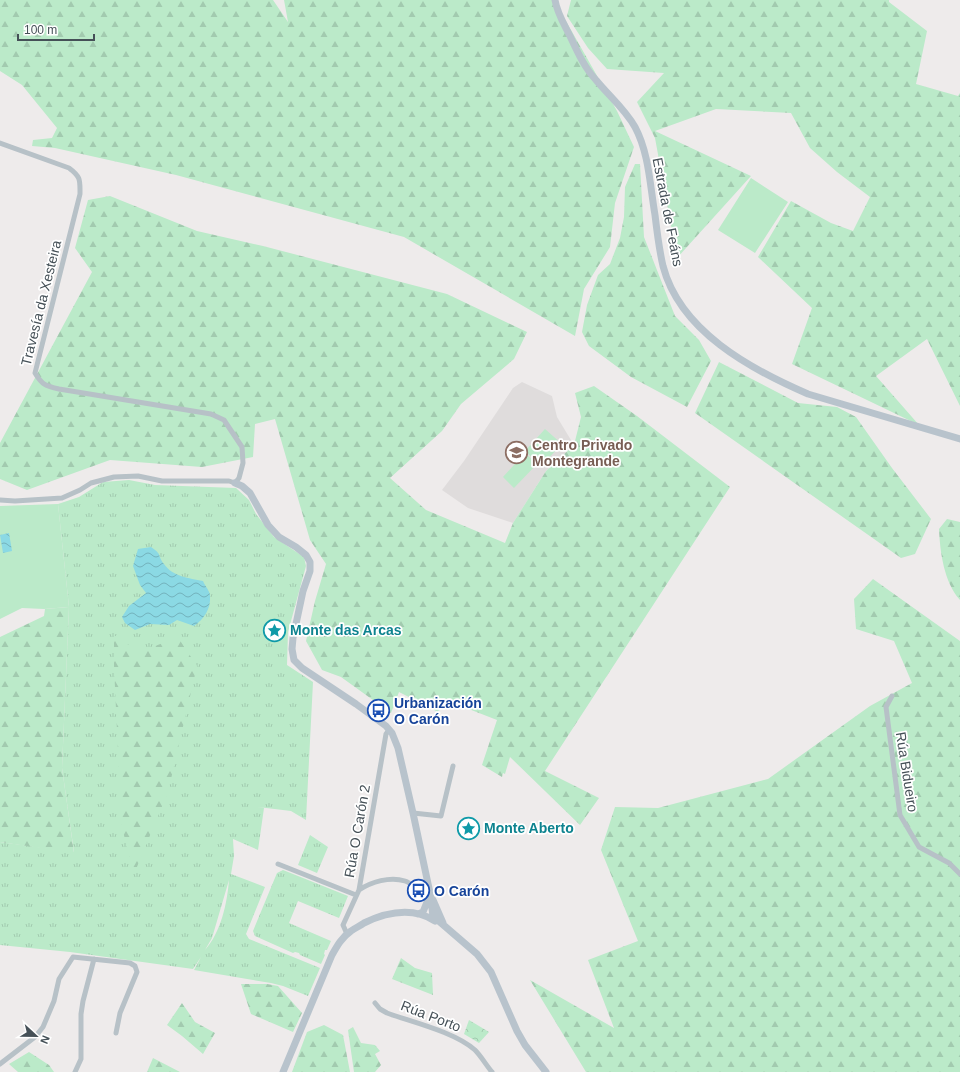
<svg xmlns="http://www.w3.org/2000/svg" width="960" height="1072" viewBox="0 0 960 1072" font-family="Arial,sans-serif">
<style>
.education{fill:#dfdcdc}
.grass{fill:url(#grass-tufts);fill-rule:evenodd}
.forest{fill:url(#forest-firs)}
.park{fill:url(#park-crowns)}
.pitch{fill:#bbeac9}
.water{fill:url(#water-waves)}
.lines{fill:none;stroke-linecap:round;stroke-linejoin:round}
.street{stroke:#b7c1c7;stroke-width:5}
.secondary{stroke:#b8c3cc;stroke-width:7}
.labels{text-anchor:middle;stroke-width:3.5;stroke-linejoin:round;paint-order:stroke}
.street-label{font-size:14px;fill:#455057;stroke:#fff}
.education-label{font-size:14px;font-weight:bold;fill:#785e54;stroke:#fff;text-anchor:start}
.culture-label{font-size:14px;font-weight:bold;fill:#0d838f;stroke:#fff;text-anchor:start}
.transit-label{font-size:14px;font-weight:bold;fill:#164399;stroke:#fff;text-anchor:start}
</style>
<defs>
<pattern id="grass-tufts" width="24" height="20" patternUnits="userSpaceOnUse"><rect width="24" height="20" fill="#bbeac9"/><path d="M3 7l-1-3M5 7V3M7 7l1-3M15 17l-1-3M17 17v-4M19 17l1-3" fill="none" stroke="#a2caaf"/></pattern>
<pattern id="forest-firs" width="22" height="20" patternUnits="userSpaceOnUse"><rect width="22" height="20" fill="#bbeac9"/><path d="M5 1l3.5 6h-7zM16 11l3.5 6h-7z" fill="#a2caaf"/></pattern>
<pattern id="park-crowns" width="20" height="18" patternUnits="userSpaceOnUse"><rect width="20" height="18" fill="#bbeac9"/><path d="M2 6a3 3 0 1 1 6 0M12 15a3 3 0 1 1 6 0" fill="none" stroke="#a2caaf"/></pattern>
<pattern id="water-waves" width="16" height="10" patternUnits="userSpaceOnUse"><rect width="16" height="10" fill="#8bd9e4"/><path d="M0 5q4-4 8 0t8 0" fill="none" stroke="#73b2bc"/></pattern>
</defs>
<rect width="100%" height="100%" fill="#eeebeb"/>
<path class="education" d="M 522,382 L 552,396 L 557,417 L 574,445 L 546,471 L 513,523 L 468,508 L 442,490 L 464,461 L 513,388 Z"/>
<path class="grass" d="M 129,480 L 155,485 L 236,488 L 249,500 L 256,514 L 274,537 L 304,557 L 306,566 L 288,632 L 287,665 L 313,682 L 306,820 L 291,811 L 258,807 L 264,808 L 258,850 L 233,839 L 234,856 L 231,874 L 265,887 L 246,934 L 249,939 L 320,968 L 308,996 L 283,986 L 271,983 L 194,970 L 201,957 L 193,969 L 70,952 L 0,945 L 0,842 L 74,852 L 62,768 L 69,607 L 58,504 L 79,497 L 103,482 ZM 229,880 C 227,904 221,932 205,950 L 212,938 Z
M 310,835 L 328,847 L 317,873 L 298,865 Z
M 283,870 L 348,896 L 339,918 L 298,901 L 289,923 L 331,941 L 327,950 L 325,950 L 324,954 L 325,955 L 321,964 L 300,955 L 299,953 L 295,952 L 293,953 L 255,936 L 253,931 L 277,873 Z"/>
<path class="forest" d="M 0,0 L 273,0 L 288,22 L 284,0 L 554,0 L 617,111 L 634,147 L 615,203 L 610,247 L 584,289 L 575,336 L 404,237 L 176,175 L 55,148 L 32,146 L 33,140 L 52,138 L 57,128 L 22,85 L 0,71 Z
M 571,0 L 889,0 L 889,2 L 927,31 L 916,84 L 958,96 L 960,93 L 960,406 L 927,339 L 876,376 L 919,425 L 792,364 L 812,308 L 758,257 L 791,201 L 831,223 L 853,231 L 870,197 L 837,172 L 810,148 L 791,113 L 716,109 L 655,131 L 751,176 L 677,258 L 655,138 L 637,102 L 664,73 L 607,69 L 588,48 L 567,16 Z
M 635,164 L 640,164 L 644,237 L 675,316 L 699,340 L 711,361 L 687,407 L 631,377 L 589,346 L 582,332 L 587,305 L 598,275 L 610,264 L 620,238 L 624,217 L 625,187 Z
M 110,196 L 197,231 L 263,246 L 447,294 L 527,332 L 514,359 L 461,404 L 442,431 L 390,478 L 426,510 L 505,543 L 513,523 L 546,471 L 574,445 L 581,417 L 575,393 L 594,386 L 637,416 L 730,487 L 545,771 L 599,798 L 580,825 L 510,757 L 505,774 L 503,773 L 502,777 L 482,765 L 497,720 L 443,699 L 438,712 L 399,692 L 391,713 L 341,677 L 322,670 L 306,641 L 315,601 L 326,564 L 310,540 L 275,419 L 255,424 L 253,457 L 202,467 L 110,460 L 27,490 L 0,479 L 0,443 L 92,272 L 75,248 L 88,200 Z
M 719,362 L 798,403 L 837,407 L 856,417 L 892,468 L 931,519 L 915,554 L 901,558 L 695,413 Z
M 947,519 L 960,522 L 960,600 C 944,582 940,552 939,529 Z
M 873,579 L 960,641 L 960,1072 L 586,1072 L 530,980 L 614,1028 L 588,960 L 638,941 L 601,850 L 615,807 L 658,808 L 768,779 L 870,706 L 912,683 L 894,641 L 856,629 L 854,599 Z
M 69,607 L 62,768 L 74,853 L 0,842 L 0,637 L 44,616 L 45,609 Z
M 114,635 L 139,652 L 163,643 L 179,639 L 197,666 L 168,792 L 134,874 L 120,820 L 118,752 L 114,666 Z
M 401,958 L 415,968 L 432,973 L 433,995 L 392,979 Z
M 241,984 L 267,984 L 278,986 L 302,1013 L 293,1032 L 251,1014 Z
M 182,1003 L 195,1022 L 215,1033 L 203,1054 L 182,1036 L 167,1025 Z
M 324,1025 L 343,1035 L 350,1072 L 292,1072 L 307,1032 Z
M 353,1027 L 361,1043 L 375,1045 L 380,1051 L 375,1054 L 381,1065 L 375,1072 L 354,1072 L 348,1030 Z
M 29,1052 L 49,1065 L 54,1072 L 18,1072 L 9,1064 Z
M 153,1058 L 180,1072 L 147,1072 Z"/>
<path class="park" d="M 469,1020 L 489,1032 L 479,1043 L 464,1034 Z"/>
<path class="pitch" d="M 751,178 L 788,202 L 755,253 L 718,230 Z
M 545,429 L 562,444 L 541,466 L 525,451 Z
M 525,453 L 537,464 L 514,488 L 503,477 Z
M 58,504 L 69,607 L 44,609 L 22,608 L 0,619 L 0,506 Z"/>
<path class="water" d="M 9,533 L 12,551 L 3,553 L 0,535 Z
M 151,547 C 163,555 157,555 164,564 C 173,577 189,578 203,581 C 205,586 210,591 210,596 C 211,609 204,619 194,626 L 177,620 L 169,625 L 150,624 L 135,630 L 125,623 L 122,617 L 129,606 L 146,593 L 140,585 L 133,566 L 138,549 Z"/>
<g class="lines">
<path class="street" d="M 0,143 L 69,168 C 81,177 80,180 80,194 L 35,373 C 42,385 46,386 59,389 L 211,414 L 224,420 L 242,447 L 243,463 L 239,478 L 235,483 L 229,481 L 162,481 L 138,476 L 114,477 L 91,483 L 80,490 L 62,498 L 15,501 L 0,500
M 892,696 L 886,707 L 900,815 L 919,847 L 949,863 L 960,874
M 413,813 L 441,816 L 453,766
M 278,864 L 356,895
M 359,890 C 371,882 390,876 405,881 C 414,884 420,893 430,893
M 347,934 L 343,925 L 359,890 L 386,734 L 389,730
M 375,1003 L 380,1009 L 387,1013 C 412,1022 455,1032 475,1050 C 481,1056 486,1065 492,1072
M 0,1064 L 35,1037 L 43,1027 L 54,1001 L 59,979 L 73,957 L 130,963 L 135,966 L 137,972 L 120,1013 L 116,1033
M 75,1072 L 81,1059 L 81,1014 L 83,1001 L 94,959"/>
<path class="secondary" d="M 555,0 C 557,13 564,24 570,36 C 577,51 584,67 596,80 C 609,96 625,109 635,127 C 649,153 650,186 655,215 C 657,232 659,249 663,266 C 680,331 750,369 808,394 L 960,439
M 235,483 L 242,486 L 250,493 L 268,525 L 279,537 L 296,547 L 306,555 L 310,562 L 310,571 L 303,591 L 293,638 L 292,649 L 294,660 L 302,668 L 356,704 L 386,726 L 392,733 L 398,748 L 413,813 L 430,893 L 433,916 L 477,954 L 491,972 L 517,1031 L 525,1045 L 546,1072
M 433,900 L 443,923
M 418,914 L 423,912 L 429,897
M 283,1072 L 332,955 C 337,946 342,937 351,931 C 355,928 360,926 364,923 C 387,912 413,907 435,921"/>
</g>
<defs>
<symbol id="school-ring" viewBox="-11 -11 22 22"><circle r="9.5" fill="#fff" stroke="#8d6e63" stroke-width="1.5"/><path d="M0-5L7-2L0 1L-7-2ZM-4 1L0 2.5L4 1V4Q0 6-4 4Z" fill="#8d6e63"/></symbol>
<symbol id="sight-ring" viewBox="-11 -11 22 22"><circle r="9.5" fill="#fff" stroke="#0f9aa8" stroke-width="1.5"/><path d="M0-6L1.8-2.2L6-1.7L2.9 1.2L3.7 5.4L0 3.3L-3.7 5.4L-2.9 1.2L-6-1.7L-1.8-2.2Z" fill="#0f9aa8"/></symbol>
<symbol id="bus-ring" viewBox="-11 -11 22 22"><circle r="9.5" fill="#fff" stroke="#1a4fb4" stroke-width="1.5"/><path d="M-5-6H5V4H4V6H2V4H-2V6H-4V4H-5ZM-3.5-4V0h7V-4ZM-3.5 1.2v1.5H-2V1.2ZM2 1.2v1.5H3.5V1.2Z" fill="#1a4fb4"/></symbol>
</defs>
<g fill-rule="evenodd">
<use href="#school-ring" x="504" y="440" width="25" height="25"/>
<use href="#sight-ring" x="262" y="618" width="25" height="25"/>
<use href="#bus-ring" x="366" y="698" width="25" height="25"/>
<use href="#sight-ring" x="456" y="816" width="25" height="25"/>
<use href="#bus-ring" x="406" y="878" width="25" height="25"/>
</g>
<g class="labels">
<g class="street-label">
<text transform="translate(668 212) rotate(79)" y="5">Estrada de Feáns</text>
<text transform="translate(41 303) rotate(-76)" y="5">Travesía da Xesteira</text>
<text transform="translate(907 772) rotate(81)" y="5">Rúa Bidueiro</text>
<text transform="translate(357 831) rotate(-80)" y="5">Rúa O Carón 2</text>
<text transform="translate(431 1016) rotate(21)" y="5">Rúa Porto</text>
</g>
<g class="education-label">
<text x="532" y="450">Centro Privado<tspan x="532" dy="16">Montegrande</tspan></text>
</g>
<g class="culture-label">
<text x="290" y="635">Monte das Arcas</text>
<text x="484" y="833">Monte Aberto</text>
</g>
<g class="transit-label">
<text x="394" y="708">Urbanización<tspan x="394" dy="16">O Carón</tspan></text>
<text x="434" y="896">O Carón</text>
</g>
</g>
<g transform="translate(36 1036) rotate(112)" stroke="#ffffff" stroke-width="3" paint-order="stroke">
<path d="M0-3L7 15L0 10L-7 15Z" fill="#455057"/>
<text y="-6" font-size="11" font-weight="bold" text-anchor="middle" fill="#455057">N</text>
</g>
<path d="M18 34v6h76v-6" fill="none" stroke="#455057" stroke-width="2"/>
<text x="24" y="34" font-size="12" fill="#455057" stroke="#ffffff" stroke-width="3" paint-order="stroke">100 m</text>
</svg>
